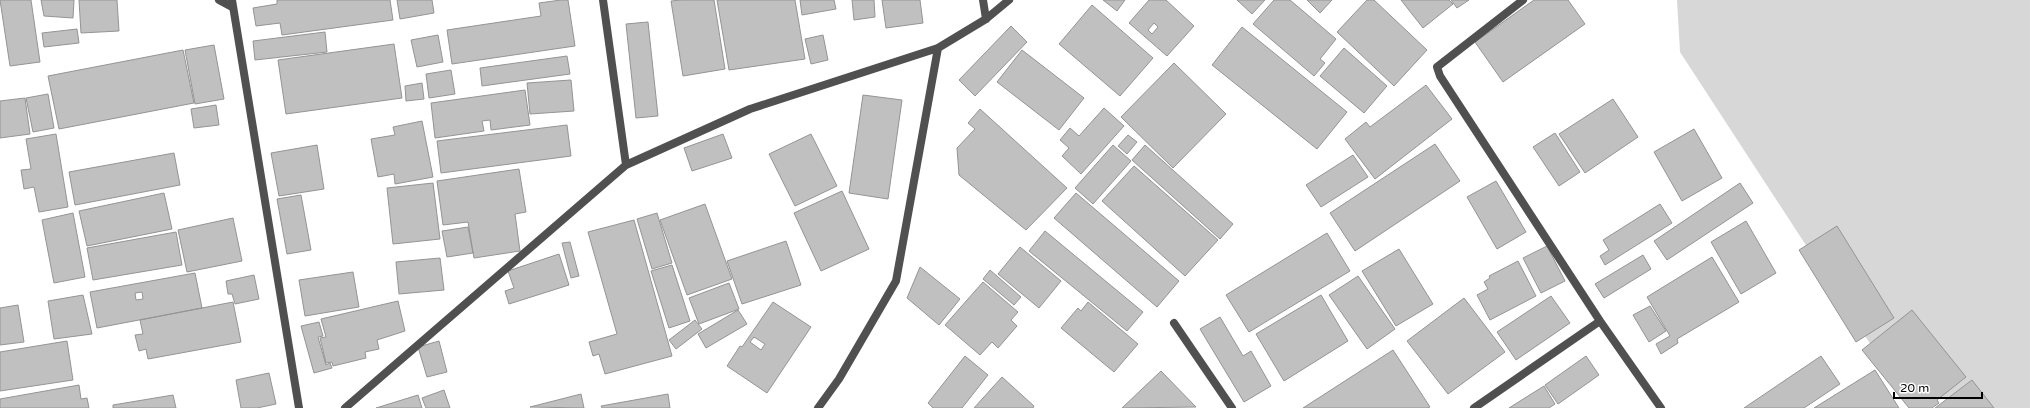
<svg xmlns="http://www.w3.org/2000/svg" width="2030" height="408" viewBox="0 0 2030 408" font-family="'Varela Round',sans-serif">
<style>
.green{fill:#d7d7d7}
.building{fill:#c0c0c0;stroke:#949494;fill-rule:evenodd}
.lines{fill:none;stroke-linecap:round;stroke-linejoin:round}
.street{stroke:#505050;stroke-width:8}
</style>
<rect width="100%" height="100%" fill="#fff"/>
<path class="green" d="M 1677,0 L 2030,0 L 2030,408 L 1958,408 L 1871,345 L 1680,52 Z"/>
<path class="building" d="M 0,0 L 31,0 L 40,62 L 10,66 Z
M 41,0 L 74,0 L 73,18 L 44,16 Z
M 79,0 L 117,0 L 119,31 L 81,33 Z
M 277,0 L 390,0 L 393,20 L 282,35 L 280,23 L 256,26 L 253,8 L 277,4 Z
M 397,0 L 432,0 L 434,13 L 400,19 Z
M 561,0 L 568,0 L 575,46 L 452,64 L 447,30 L 541,16 L 539,3 Z
M 681,0 L 714,0 L 725,69 L 683,76 L 671,1 Z
M 717,0 L 795,0 L 805,59 L 729,70 Z
M 800,0 L 834,0 L 836,9 L 802,15 Z
M 852,0 L 874,0 L 875,17 L 854,20 Z
M 882,0 L 920,0 L 923,23 L 886,28 Z
M 1103,0 L 1125,0 L 1117,11 Z
M 1149,0 L 1166,0 L 1194,26 L 1167,56 L 1129,23 ZM 1154,23 L 1158,27 L 1152,34 L 1148,30 Z
M 1237,0 L 1265,0 L 1252,14 Z
M 1274,0 L 1290,0 L 1336,39 L 1320,59 L 1325,63 L 1314,76 L 1253,24 Z
M 1307,0 L 1332,0 L 1320,13 Z
M 1367,0 L 1374,0 L 1427,50 L 1394,86 L 1337,32 Z
M 1401,0 L 1449,0 L 1453,4 L 1423,28 Z
M 1451,0 L 1469,0 L 1457,8 Z
M 1534,0 L 1568,0 L 1585,24 L 1503,82 L 1475,42 Z
M 1092,5 L 1153,58 L 1120,96 L 1059,44 Z
M 648,22 L 658,116 L 636,118 L 626,24 Z
M 1011,26 L 1027,42 L 975,96 L 959,80 Z
M 1242,27 L 1347,112 L 1317,149 L 1212,65 Z
M 77,29 L 79,43 L 44,47 L 42,33 Z
M 325,32 L 327,52 L 255,60 L 253,41 Z
M 438,35 L 443,62 L 417,67 L 411,40 Z
M 823,35 L 828,60 L 811,64 L 805,39 Z
M 394,44 L 402,98 L 286,114 L 278,60 Z
M 214,45 L 224,99 L 195,104 L 185,50 Z
M 1344,48 L 1387,86 L 1364,113 L 1320,76 Z
M 183,50 L 194,103 L 59,129 L 48,76 Z
M 1022,50 L 1084,98 L 1059,130 L 997,82 Z
M 567,56 L 570,74 L 482,86 L 480,68 Z
M 1174,63 L 1226,114 L 1173,168 L 1121,117 Z
M 451,70 L 455,94 L 429,98 L 426,74 Z
M 571,80 L 574,111 L 530,114 L 527,83 Z
M 422,83 L 424,99 L 406,101 L 405,86 Z
M 1426,85 L 1452,119 L 1375,179 L 1345,139 L 1366,122 L 1370,127 Z
M 525,90 L 530,125 L 491,130 L 490,120 L 482,121 L 484,131 L 435,138 L 431,103 Z
M 48,94 L 54,128 L 33,132 L 26,98 Z
M 863,95 L 902,100 L 888,199 L 849,193 Z
M 25,98 L 30,134 L 0,138 L 0,101 Z
M 1613,99 L 1638,137 L 1585,173 L 1559,134 Z
M 216,105 L 219,125 L 194,128 L 191,109 Z
M 1104,108 L 1124,126 L 1081,174 L 1062,156 L 1069,148 L 1060,140 L 1070,128 L 1079,136 Z
M 980,109 L 1067,188 L 1026,230 L 959,175 L 957,148 L 975,129 L 968,123 Z
M 422,121 L 433,177 L 395,184 L 394,174 L 378,177 L 371,139 L 395,135 L 393,127 Z
M 567,125 L 571,156 L 441,173 L 437,141 Z
M 1694,129 L 1722,178 L 1682,201 L 1654,152 Z
M 1555,133 L 1580,172 L 1559,186 L 1533,147 Z
M 56,134 L 68,207 L 39,212 L 34,187 L 24,189 L 21,170 L 31,169 L 26,139 Z
M 723,134 L 732,158 L 692,171 L 684,148 Z
M 811,134 L 837,186 L 795,206 L 769,154 Z
M 1128,135 L 1137,142 L 1127,154 L 1118,146 Z
M 1435,144 L 1460,181 L 1355,251 L 1330,213 Z
M 317,145 L 324,189 L 279,196 L 271,153 Z
M 1113,145 L 1131,161 L 1093,204 L 1075,188 Z
M 1145,145 L 1233,224 L 1220,239 L 1132,160 Z
M 174,153 L 180,185 L 75,205 L 69,172 Z
M 1353,155 L 1368,177 L 1321,207 L 1306,185 Z
M 1134,166 L 1218,240 L 1185,276 L 1102,201 Z
M 519,169 L 526,212 L 515,214 L 520,251 L 474,258 L 468,222 L 443,225 L 437,181 Z
M 1496,181 L 1526,232 L 1497,249 L 1467,197 Z
M 433,183 L 440,239 L 393,244 L 387,188 Z
M 1740,183 L 1753,203 L 1667,260 L 1654,241 Z
M 842,191 L 869,249 L 821,271 L 794,213 Z
M 164,193 L 172,229 L 87,246 L 79,211 Z
M 1076,193 L 1179,281 L 1157,307 L 1054,218 Z
M 301,195 L 311,250 L 287,254 L 277,199 Z
M 705,204 L 732,279 L 687,295 L 660,220 Z
M 1660,204 L 1672,223 L 1605,265 L 1600,256 L 1609,250 L 1603,240 Z
M 73,213 L 85,277 L 54,283 L 42,220 Z
M 657,213 L 672,263 L 652,269 L 637,219 Z
M 233,218 L 242,261 L 187,272 L 178,230 Z
M 634,220 L 672,356 L 605,374 L 599,354 L 593,356 L 589,342 L 617,334 L 588,232 Z
M 1746,221 L 1776,273 L 1741,294 L 1711,242 Z
M 1837,226 L 1894,318 L 1856,342 L 1799,250 Z
M 468,227 L 473,253 L 447,257 L 442,231 Z
M 1045,231 L 1143,312 L 1127,331 L 1029,251 Z
M 176,232 L 182,265 L 93,280 L 87,248 Z
M 1327,233 L 1350,271 L 1249,332 L 1226,295 Z
M 786,241 L 801,285 L 742,304 L 727,261 Z
M 570,242 L 579,276 L 571,278 L 562,243 Z
M 1547,246 L 1565,281 L 1541,293 L 1523,258 Z
M 1020,247 L 1061,281 L 1039,308 L 998,274 Z
M 1399,249 L 1433,304 L 1396,326 L 1362,271 Z
M 559,254 L 569,285 L 509,304 L 505,291 L 514,288 L 508,271 Z
M 1643,255 L 1651,269 L 1604,298 L 1595,284 Z
M 1712,257 L 1739,302 L 1677,339 L 1678,343 L 1661,354 L 1656,344 L 1670,336 L 1647,297 Z
M 440,258 L 444,290 L 399,294 L 396,262 Z
M 1518,261 L 1536,296 L 1490,320 L 1477,295 L 1488,289 L 1484,282 L 1490,278 L 1489,276 Z
M 672,265 L 690,321 L 669,328 L 651,271 Z
M 920,267 L 960,299 L 939,325 L 907,298 Z
M 990,270 L 1021,297 L 1014,305 L 983,279 Z
M 353,272 L 359,307 L 305,316 L 299,280 Z
M 195,273 L 202,308 L 97,328 L 90,292 ZM 142,292 L 143,299 L 136,300 L 135,293 Z
M 254,275 L 259,299 L 235,304 L 232,294 L 228,294 L 226,281 Z
M 1358,276 L 1395,329 L 1367,349 L 1329,295 Z
M 983,282 L 1018,312 L 1011,320 L 1017,326 L 998,348 L 992,342 L 980,355 L 945,325 Z
M 729,283 L 739,309 L 699,324 L 689,298 Z
M 83,295 L 92,334 L 54,339 L 48,301 Z
M 1321,295 L 1348,341 L 1284,381 L 1256,334 Z
M 1551,296 L 1570,323 L 1516,360 L 1497,332 Z
M 1464,298 L 1505,352 L 1448,394 L 1407,341 Z
M 398,301 L 405,331 L 377,340 L 379,349 L 365,352 L 366,358 L 333,366 L 332,362 L 326,363 L 320,338 L 326,337 L 321,319 Z
M 233,302 L 241,342 L 148,359 L 146,349 L 139,351 L 135,335 L 143,334 L 140,320 Z
M 773,302 L 811,327 L 767,393 L 727,366 L 740,346 L 742,347 ZM 754,337 L 765,344 L 761,350 L 750,342 Z
M 1088,302 L 1138,344 L 1114,372 L 1061,328 L 1078,308 L 1081,311 Z
M 18,305 L 24,342 L 0,345 L 0,308 Z
M 1650,306 L 1666,331 L 1649,342 L 1633,315 Z
M 738,310 L 747,324 L 706,348 L 698,334 Z
M 1912,310 L 1966,377 L 1937,400 L 1939,403 L 1932,408 L 1909,408 L 1862,350 Z
M 1220,317 L 1243,356 L 1251,351 L 1271,386 L 1244,402 L 1200,329 Z
M 695,320 L 702,329 L 676,349 L 669,340 Z
M 319,322 L 323,336 L 318,337 L 326,365 L 330,363 L 332,368 L 314,373 L 301,326 Z
M 67,341 L 73,380 L 0,391 L 0,352 Z
M 439,341 L 447,372 L 427,377 L 418,347 Z
M 1393,350 L 1430,407 L 1427,408 L 1303,408 Z
M 965,356 L 988,375 L 962,408 L 933,408 L 928,403 Z
M 1586,356 L 1599,375 L 1558,404 L 1545,385 Z
M 1821,356 L 1840,384 L 1804,408 L 1744,408 Z
M 1875,370 L 1899,408 L 1814,408 Z
M 1161,371 L 1196,407 L 1122,408 Z
M 269,373 L 276,404 L 257,408 L 241,408 L 236,380 Z
M 1002,377 L 1034,406 L 1033,408 L 974,408 Z
M 1972,380 L 1994,408 L 1935,408 Z
M 79,385 L 81,399 L 87,398 L 89,408 L 0,408 L 0,399 Z
M 1544,386 L 1555,404 L 1549,408 L 1509,408 Z
M 444,390 L 450,408 L 426,408 L 422,398 Z
M 581,394 L 584,408 L 530,407 Z
M 668,394 L 670,408 L 602,408 L 601,406 Z
M 173,395 L 176,408 L 113,408 L 113,405 Z
M 418,395 L 422,408 L 376,408 Z"/>
<g class="lines">
<path class="street" d="M 219,0 L 232,7
M 232,0 L 299,408
M 603,0 L 626,165
M 983,0 L 986,19
M 1523,0 L 1437,67 L 1440,76 L 1600,321 L 1661,408
M 1174,323 L 1232,408
M 345,408 L 626,165 L 750,109 L 938,48 L 986,19 L 1009,0
M 818,408 L 839,379 L 896,281 L 938,48
M 1474,408 L 1600,321"/>
</g>
<path d="M1894 392v6h88v-6" fill="none" stroke="#000000" stroke-width="2"/>
<text x="1900" y="392" font-size="12" fill="#000000" stroke="#ffffff" stroke-width="3" paint-order="stroke">20 m</text>
</svg>
